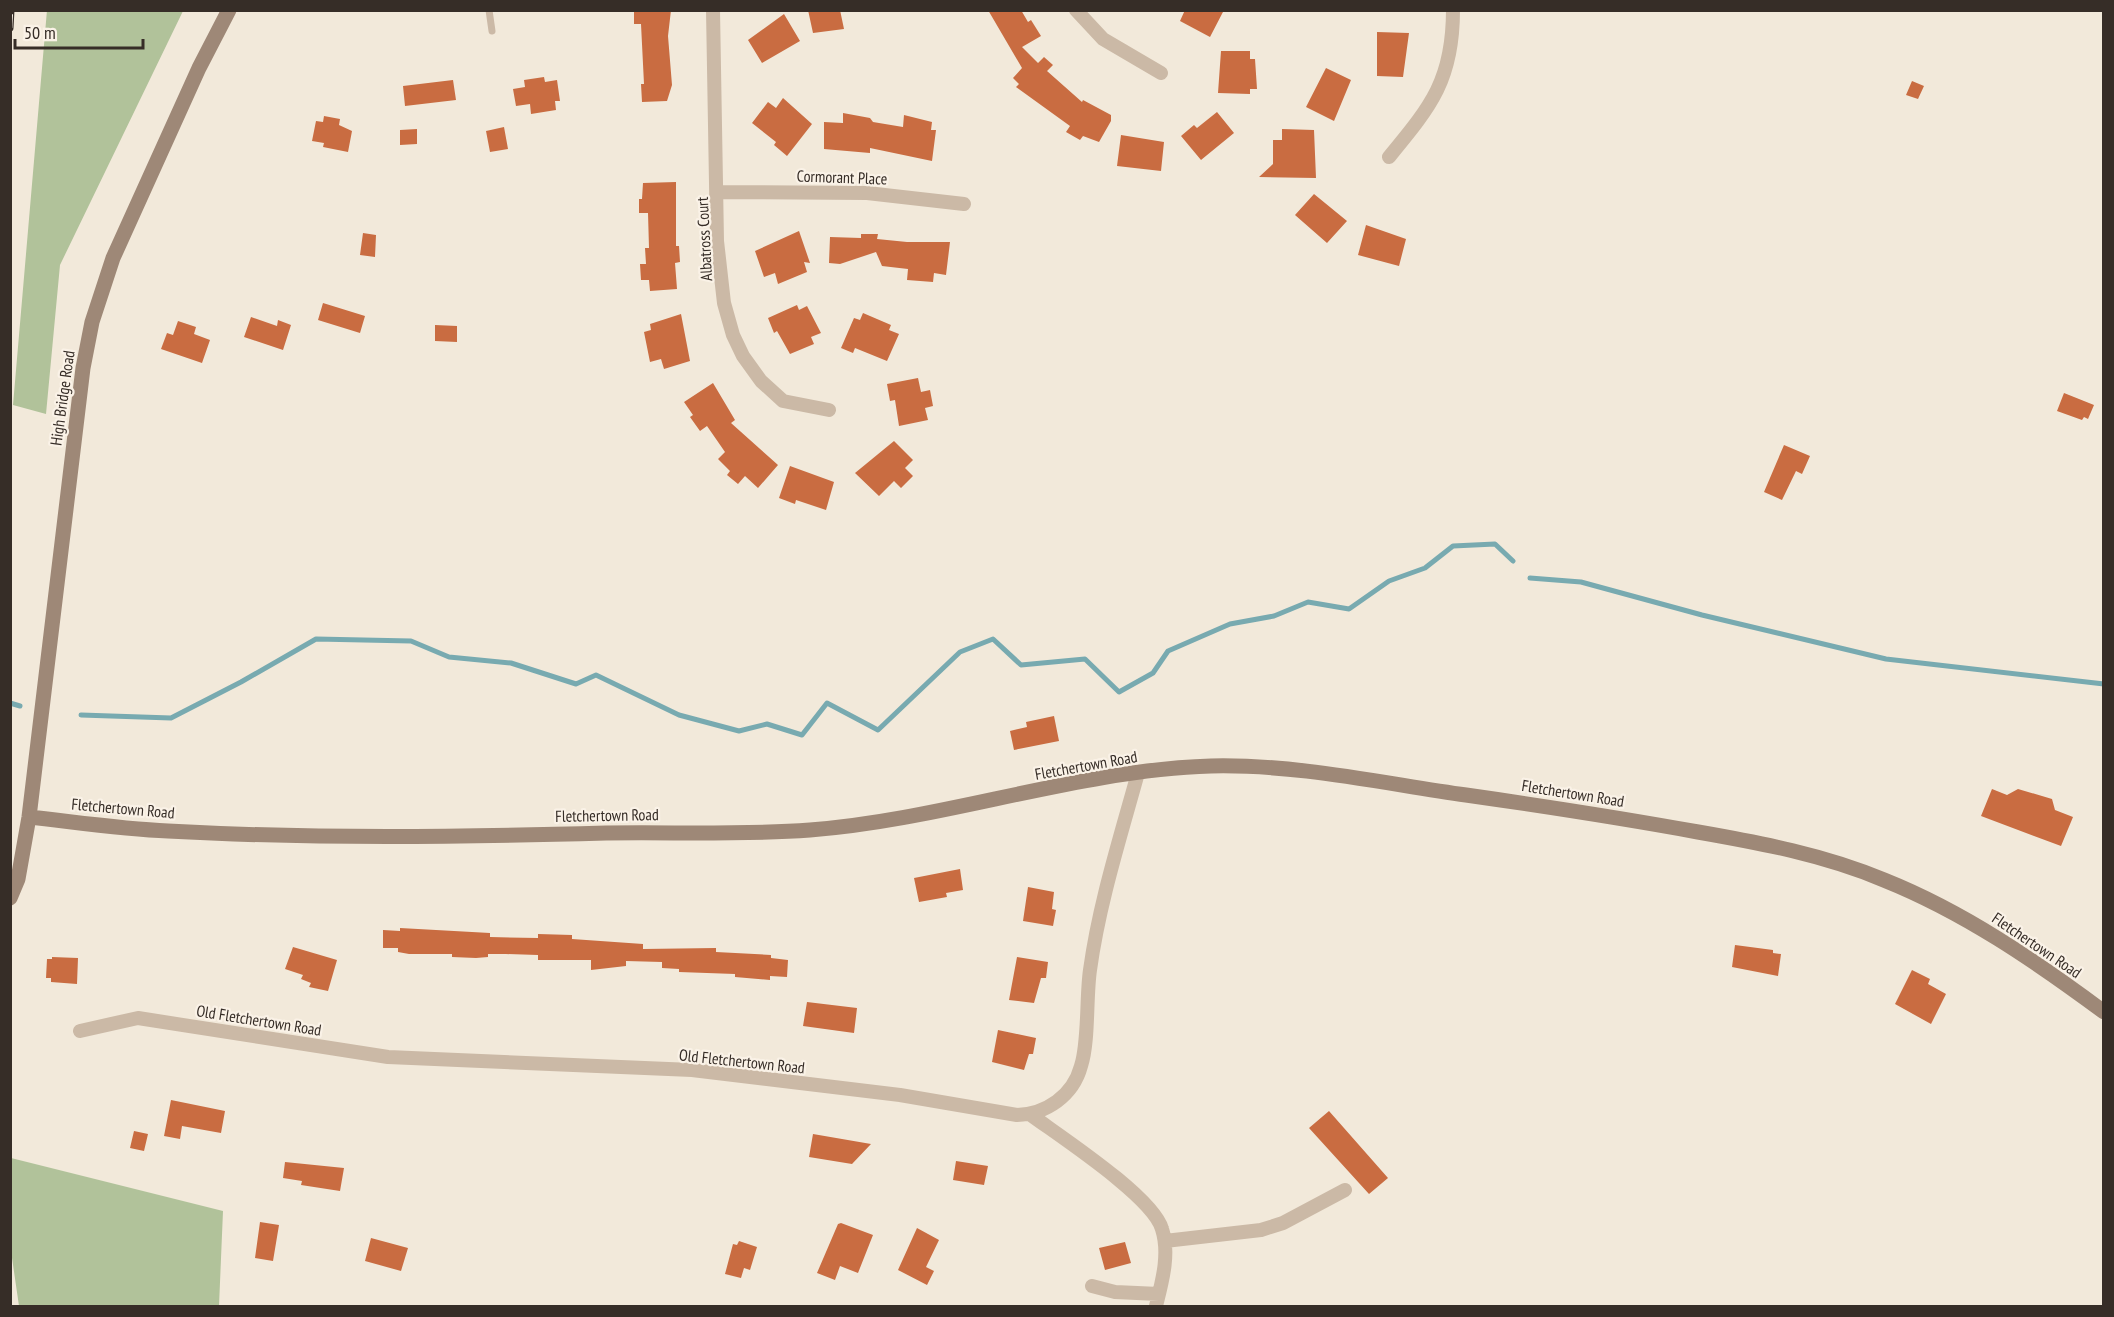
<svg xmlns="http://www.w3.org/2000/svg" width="2114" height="1317" viewBox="0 0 2114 1317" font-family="'PT Sans Narrow',sans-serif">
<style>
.green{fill:#b1c29a}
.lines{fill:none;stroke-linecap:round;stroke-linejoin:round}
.stream{stroke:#78aab0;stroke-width:5}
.building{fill:#c96c41}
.lane{stroke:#cbb9a6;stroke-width:7}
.street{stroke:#cbb9a6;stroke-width:14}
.secondary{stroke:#9e8877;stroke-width:15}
.rail-casing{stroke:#362d27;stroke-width:7}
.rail{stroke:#faf2e7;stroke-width:4.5;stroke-dasharray:14;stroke-linecap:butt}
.labels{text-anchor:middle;stroke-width:4.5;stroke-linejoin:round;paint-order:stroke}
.street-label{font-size:16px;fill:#362d27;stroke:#faf2e7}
</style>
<rect width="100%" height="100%" fill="#f2e9da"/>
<path class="green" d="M 47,10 L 183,11 L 60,265 L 46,414 L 13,405 Z
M 11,1158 L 223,1211 L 219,1306 L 19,1306 L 11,1251 Z"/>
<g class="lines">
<path class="stream" d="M 1530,578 L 1581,582 L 1702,615 L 1886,659 L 2104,684
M 10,703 L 20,706
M 81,715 L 171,718 L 241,682 L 316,639 L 411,641 L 449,657 L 511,663 L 576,684 L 596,675 L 679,715 L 739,731 L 767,724 L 802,735 L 827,703 L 878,730 L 960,652 L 993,639 L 1021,665 L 1085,659 L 1119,692 L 1153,673 L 1168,651 L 1230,624 L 1274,616 L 1308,602 L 1349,609 L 1389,581 L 1425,568 L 1453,546 L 1495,544 L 1513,561"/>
</g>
<path class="building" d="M 634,10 L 671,10 L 668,36 L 672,85 L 667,101 L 642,102 L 641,84 L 644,84 L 641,24 L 634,24 Z
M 808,10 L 840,10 L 844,29 L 813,33 Z
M 988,10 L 1021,10 L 1028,22 L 1031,20 L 1041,36 L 1022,47 L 1038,63 L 1044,57 L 1053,65 L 1047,71 L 1082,102 L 1083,100 L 1111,115 L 1111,121 L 1099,142 L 1083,136 L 1080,140 L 1066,132 L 1070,126 L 1016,87 L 1019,84 L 1013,78 L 1022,68 Z
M 1185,10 L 1224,10 L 1210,37 L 1180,21 Z
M 784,14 L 800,41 L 762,63 L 748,40 Z
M 1377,32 L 1409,33 L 1403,77 L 1377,76 Z
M 1221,51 L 1250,51 L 1250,59 L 1255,59 L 1257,89 L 1250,89 L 1250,94 L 1218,93 Z
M 1326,68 L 1351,80 L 1334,121 L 1306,107 Z
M 544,77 L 545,82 L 557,80 L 560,101 L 555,101 L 556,110 L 531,114 L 530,104 L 516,106 L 513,89 L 525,87 L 524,80 Z
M 453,80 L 456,100 L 405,106 L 403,86 Z
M 1912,81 L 1924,86 L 1918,99 L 1906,95 Z
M 783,98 L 812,124 L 787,156 L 774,145 L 776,142 L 752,123 L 768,102 L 776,108 Z
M 1217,112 L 1234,133 L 1201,160 L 1181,136 L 1194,125 L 1197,128 Z
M 843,113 L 870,118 L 873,122 L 903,127 L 904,115 L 932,122 L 931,130 L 936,130 L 932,161 L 870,148 L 870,153 L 824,149 L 824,122 L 843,123 Z
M 324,116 L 340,119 L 339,125 L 352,131 L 348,152 L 323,147 L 324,143 L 312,141 L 316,121 L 323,122 Z
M 504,127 L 508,149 L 490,152 L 486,131 Z
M 417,129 L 417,144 L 400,145 L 400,130 Z
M 1282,129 L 1314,130 L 1316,178 L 1259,177 L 1273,164 L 1273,140 L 1282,140 Z
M 1121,135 L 1164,142 L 1161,171 L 1117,166 Z
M 676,182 L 676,246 L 679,246 L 680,262 L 675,263 L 677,289 L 650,291 L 649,280 L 641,280 L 640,264 L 646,264 L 645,248 L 649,248 L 648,213 L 639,213 L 639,199 L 642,199 L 643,183 Z
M 1314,194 L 1347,221 L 1327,243 L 1295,215 Z
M 1366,225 L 1406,239 L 1399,266 L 1358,255 Z
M 799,231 L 810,263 L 804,262 L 807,272 L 778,284 L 775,273 L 764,277 L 755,251 Z
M 363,233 L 376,235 L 375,257 L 360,255 Z
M 861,234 L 878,234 L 877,239 L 907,242 L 950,242 L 946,275 L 934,273 L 933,282 L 907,280 L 908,269 L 882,266 L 876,252 L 840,264 L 829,263 L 830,237 L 861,238 Z
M 323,303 L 365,316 L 360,333 L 318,320 Z
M 797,305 L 799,310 L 807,306 L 821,333 L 811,337 L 814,344 L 790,354 L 777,331 L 774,333 L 768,318 Z
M 863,313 L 891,325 L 889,330 L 899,334 L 887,361 L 855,348 L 853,353 L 841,348 L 854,318 L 860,320 Z
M 681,314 L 690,361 L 664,369 L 661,359 L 650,362 L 644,332 L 651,330 L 650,324 Z
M 251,317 L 277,326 L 278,320 L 291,325 L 283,350 L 244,337 Z
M 178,321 L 196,327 L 194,334 L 210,340 L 202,363 L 161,349 L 167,333 L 173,335 Z
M 435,325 L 457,326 L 457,342 L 435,341 Z
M 918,378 L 921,392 L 930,390 L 933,406 L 925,408 L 928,420 L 899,426 L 895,400 L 890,401 L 887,384 Z
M 713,383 L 735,420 L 731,423 L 778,465 L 758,488 L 745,476 L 738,484 L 727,475 L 730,471 L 718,459 L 725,452 L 707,426 L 700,431 L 690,417 L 693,415 L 684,402 Z
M 2064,393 L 2094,405 L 2088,419 L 2084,417 L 2082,420 L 2057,411 Z
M 894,441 L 913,460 L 905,468 L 913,476 L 901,488 L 894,481 L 879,496 L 855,473 Z
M 1784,445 L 1810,456 L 1802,474 L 1796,471 L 1782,500 L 1764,492 Z
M 790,466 L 834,482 L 826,510 L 796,500 L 795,504 L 779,498 Z
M 1054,716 L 1059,741 L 1014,750 L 1010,731 L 1027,727 L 1026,722 Z
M 1992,789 L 2007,795 L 2018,789 L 2052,799 L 2055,810 L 2073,817 L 2061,846 L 1981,816 Z
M 960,869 L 963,890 L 946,893 L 947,897 L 919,902 L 914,878 Z
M 1028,887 L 1054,892 L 1052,909 L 1056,910 L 1053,926 L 1023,921 Z
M 400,928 L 490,933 L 490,937 L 538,938 L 538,934 L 572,935 L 572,939 L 643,944 L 643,949 L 716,948 L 716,952 L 771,955 L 771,958 L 788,960 L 787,977 L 770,976 L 770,980 L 735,977 L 735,974 L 679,972 L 679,969 L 662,968 L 662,962 L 626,961 L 626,966 L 591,970 L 591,960 L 538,960 L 538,955 L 506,954 L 488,954 L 488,957 L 476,958 L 452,957 L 452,954 L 409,954 L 398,952 L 398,948 L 383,948 L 383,930 L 400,931 Z
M 1735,945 L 1773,950 L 1773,953 L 1781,954 L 1778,976 L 1732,967 Z
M 293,947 L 337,960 L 328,991 L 309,987 L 311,983 L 301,979 L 303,975 L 285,969 Z
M 52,957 L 78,958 L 77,984 L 51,982 L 51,978 L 46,978 L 47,959 L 52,959 Z
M 1017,957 L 1048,962 L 1046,978 L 1041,978 L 1034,1003 L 1009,1000 Z
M 1912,970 L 1930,979 L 1928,984 L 1946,994 L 1931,1024 L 1895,1004 Z
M 807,1002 L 857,1008 L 854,1033 L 803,1026 Z
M 998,1030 L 1036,1038 L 1033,1054 L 1029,1054 L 1024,1070 L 992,1062 Z
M 171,1100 L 225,1111 L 221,1133 L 182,1126 L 180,1139 L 164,1136 Z
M 1329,1111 L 1388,1178 L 1369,1194 L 1309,1128 Z
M 134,1131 L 148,1134 L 144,1151 L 130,1148 Z
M 813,1134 L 871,1144 L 852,1164 L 809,1157 Z
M 956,1161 L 988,1166 L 984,1185 L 953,1180 Z
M 285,1162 L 344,1168 L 340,1191 L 301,1185 L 302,1181 L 283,1178 Z
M 260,1222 L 279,1225 L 273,1261 L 255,1258 Z
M 841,1223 L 873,1235 L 858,1273 L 840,1266 L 835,1280 L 817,1273 L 838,1224 Z
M 917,1228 L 939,1240 L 926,1267 L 934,1271 L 927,1285 L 898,1270 Z
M 371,1238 L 408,1248 L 401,1271 L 365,1261 Z
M 739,1241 L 757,1247 L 750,1270 L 744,1268 L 741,1278 L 725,1274 L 733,1244 L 737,1245 Z
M 1125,1242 L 1131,1263 L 1105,1270 L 1099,1248 Z"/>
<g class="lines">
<path class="lane" d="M 489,10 L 492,31"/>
<path class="street" d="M 713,10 L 717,241 L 724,303 L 733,335 L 743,356 L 761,381 L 783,401 L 829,410
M 1076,10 L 1103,39 L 1161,73
M 1389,157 C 1431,106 1453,80 1453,10
M 718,192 L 867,193 L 964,204
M 80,1031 L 138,1018 L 388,1057 L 692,1070 L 900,1095 L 1017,1115 C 1046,1114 1073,1096 1081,1066 C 1089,1042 1086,997 1090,970 C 1099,904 1120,838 1138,773
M 1031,1115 C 1061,1137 1153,1197 1162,1229 C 1170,1254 1162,1282 1156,1306
M 1165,1241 L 1261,1230 L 1283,1223 L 1345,1190
M 1092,1286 L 1115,1292 L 1159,1294"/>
<path class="secondary" d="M 29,817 C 75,822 122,829 168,831 C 314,839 460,837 606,833 C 674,832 742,835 810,830 C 943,820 1077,770 1211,766 C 1297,764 1381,783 1466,795 C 1543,806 1621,818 1698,832 C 1761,843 1825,855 1884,880 C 1964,912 2035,961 2104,1012
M 10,898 L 18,879 L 29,817 L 83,368 L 92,322 L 113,258 L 199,68 L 229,10"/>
<defs>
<path id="rail" d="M 10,28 L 11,10"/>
</defs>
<use href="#rail" class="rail-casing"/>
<use href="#rail" class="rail"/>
</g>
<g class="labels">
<g class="street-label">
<text transform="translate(842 177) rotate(2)" y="6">Cormorant Place</text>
<text transform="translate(704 239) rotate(-93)" y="6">Albatross Court</text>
<text transform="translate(62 398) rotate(-82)" y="6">High Bridge Road</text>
<text transform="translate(1086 765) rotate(-10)" y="6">Fletchertown Road</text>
<text transform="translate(1573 793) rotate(9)" y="6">Fletchertown Road</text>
<text transform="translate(123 808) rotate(5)" y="6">Fletchertown Road</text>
<text transform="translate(607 815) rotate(-1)" y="6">Fletchertown Road</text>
<text transform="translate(2037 945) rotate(34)" y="6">Fletchertown Road</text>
<text transform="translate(259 1020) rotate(9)" y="6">Old Fletchertown Road</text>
<text transform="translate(742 1061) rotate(6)" y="6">Old Fletchertown Road</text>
</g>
</g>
<rect width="2114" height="1317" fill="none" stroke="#362d27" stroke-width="24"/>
<path d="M15 39v9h128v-9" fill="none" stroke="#362d27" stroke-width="3"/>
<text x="24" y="39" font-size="18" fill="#362d27" stroke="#faf2e7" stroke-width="4.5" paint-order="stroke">50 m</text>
</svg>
